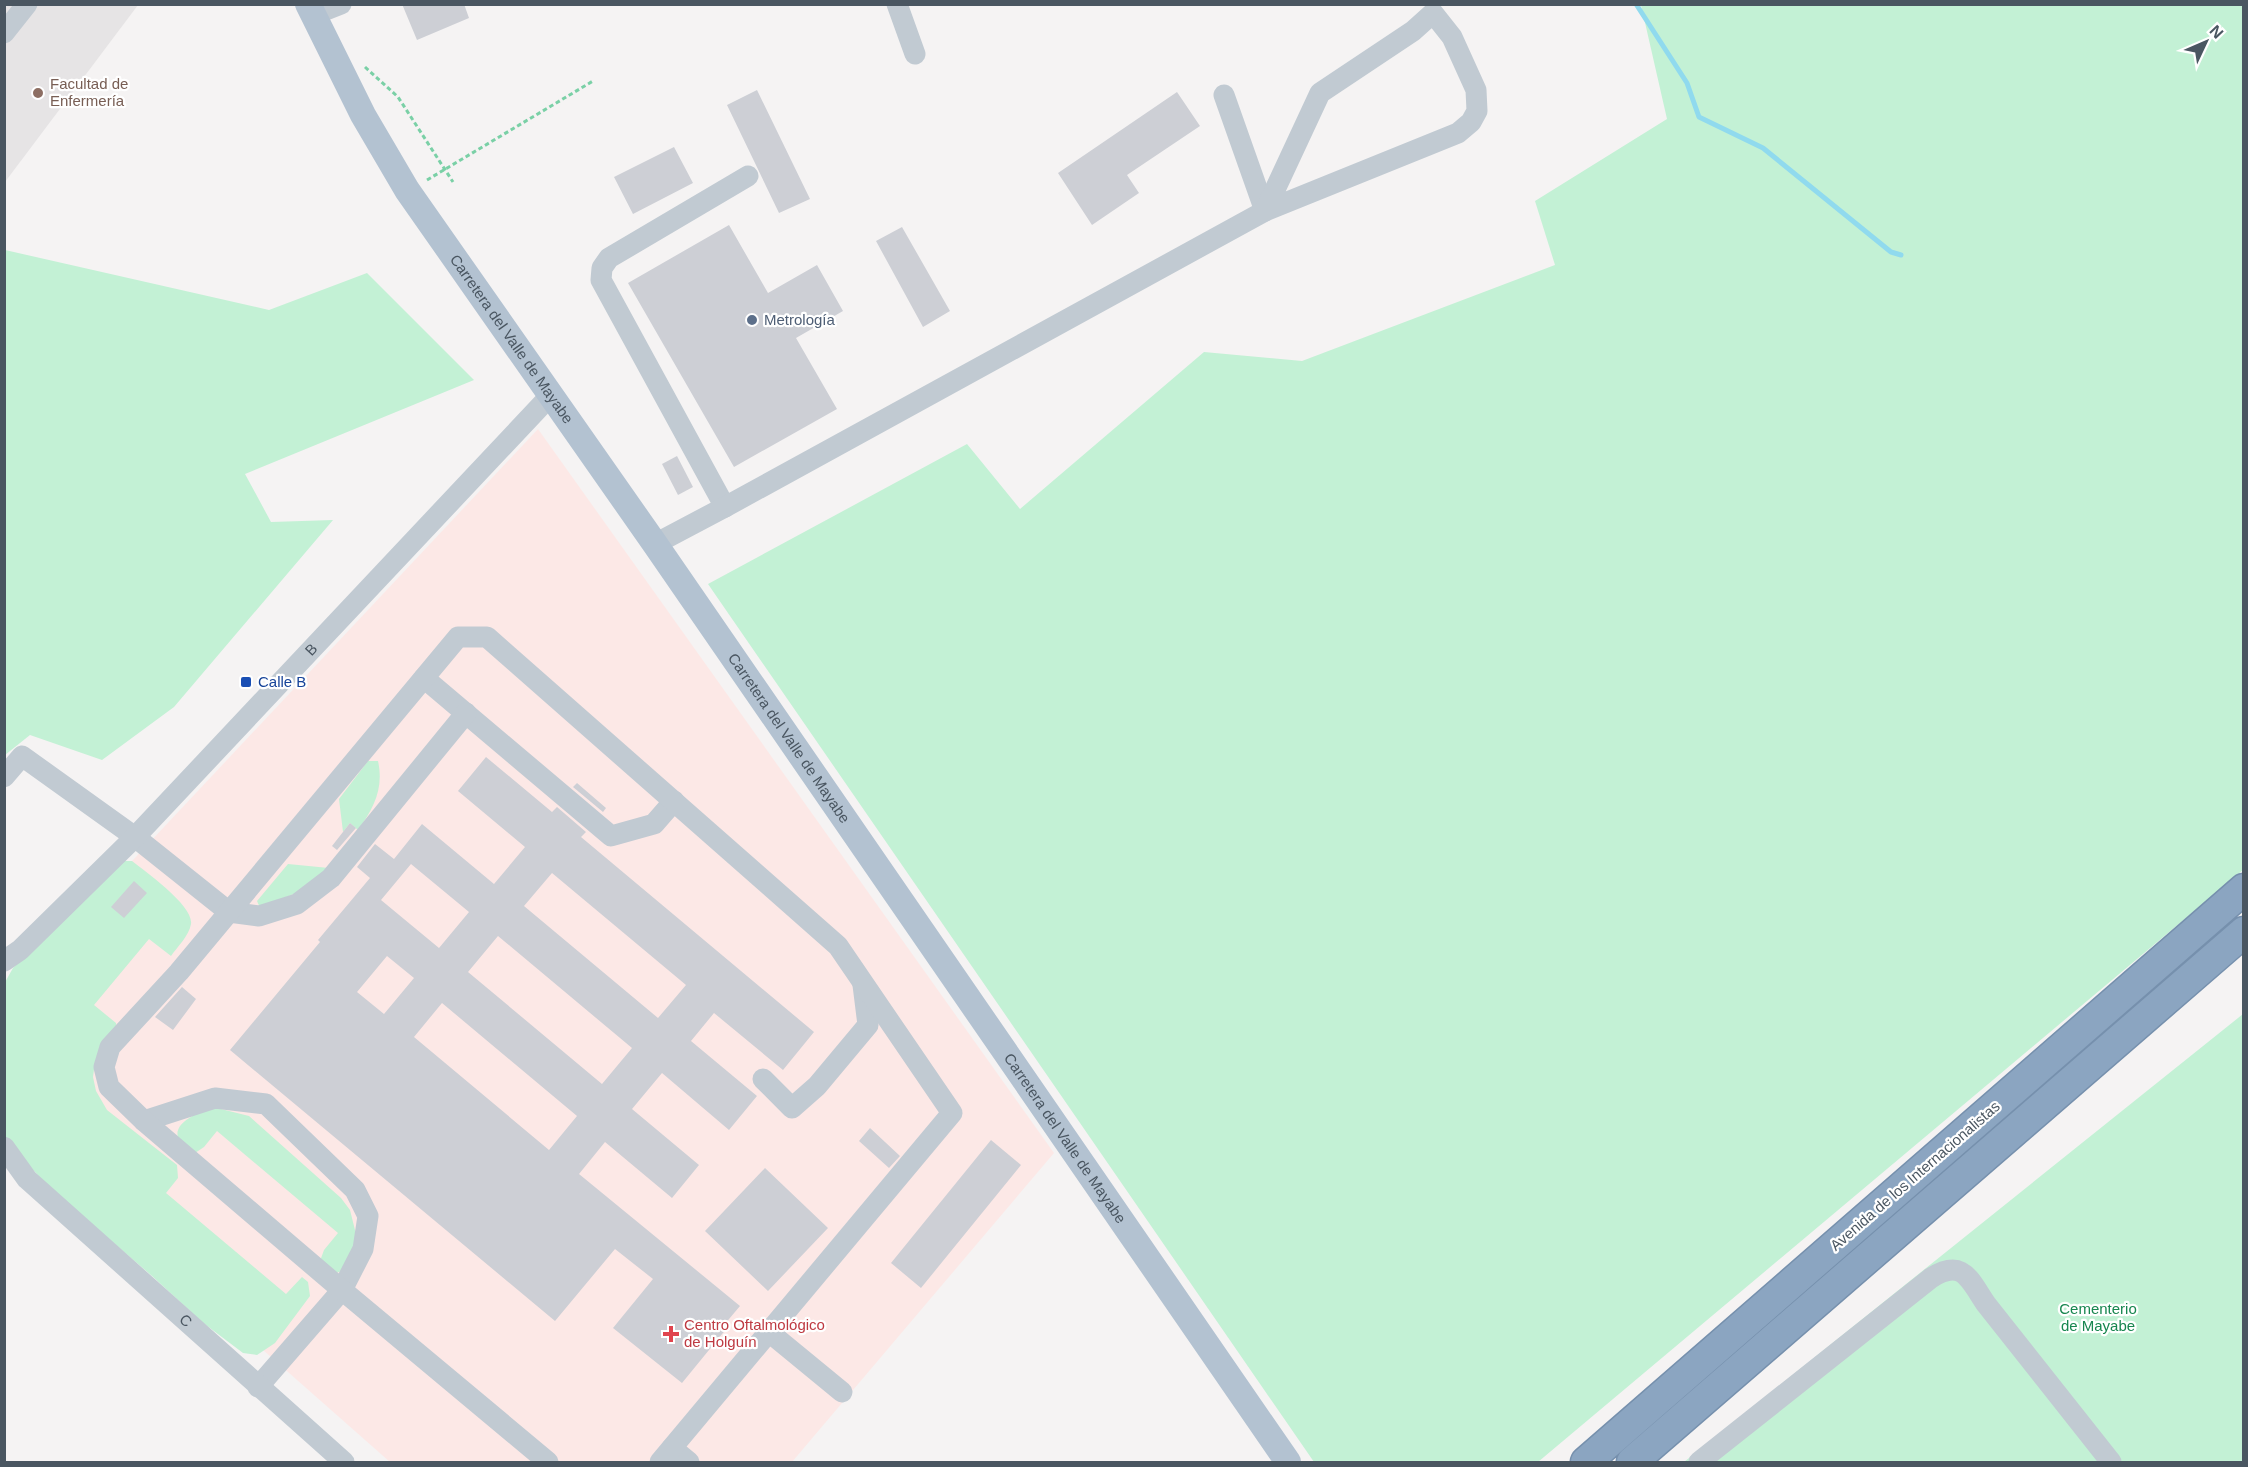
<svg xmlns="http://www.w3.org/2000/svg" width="2248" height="1467" viewBox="0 0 2248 1467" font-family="Helvetica,sans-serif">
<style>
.education{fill:#e6e4e5}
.medical{fill:#fce8e6}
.green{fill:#c3f1d5}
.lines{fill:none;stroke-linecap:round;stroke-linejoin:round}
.stream{stroke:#90daee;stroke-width:5}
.building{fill:#cdcfd5;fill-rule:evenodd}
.highway-casing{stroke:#7690ad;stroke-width:33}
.path{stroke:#7ad0a6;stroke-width:3;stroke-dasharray:4.5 3;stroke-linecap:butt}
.minor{stroke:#c1cad2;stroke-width:21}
.major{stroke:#b3c2d1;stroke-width:26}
.highway{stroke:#8ba5c1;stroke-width:30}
.education-dot{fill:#8d6e63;stroke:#fff;stroke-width:2}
.service-dot{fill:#5c6f8a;stroke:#fff;stroke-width:2}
.transit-dot{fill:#1a4fb4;stroke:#fff;stroke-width:2}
.health-dot{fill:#e0444e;stroke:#fff;stroke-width:2}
.labels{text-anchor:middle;stroke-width:4.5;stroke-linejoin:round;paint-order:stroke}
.education-label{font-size:15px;fill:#785e54;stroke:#fff;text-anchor:start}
.service-label{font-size:15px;fill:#4e5e75;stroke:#fff;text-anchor:start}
.street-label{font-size:15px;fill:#4a5661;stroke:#fff}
.transit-label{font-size:15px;fill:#164399;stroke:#fff;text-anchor:start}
.park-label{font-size:15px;fill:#17864f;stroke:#fff}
.health-label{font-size:15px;fill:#be3a42;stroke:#fff;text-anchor:start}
</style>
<rect width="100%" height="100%" fill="#f5f3f3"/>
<path class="education" d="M 5,5 L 138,5 L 5,182 Z"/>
<path class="medical" d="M 538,429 L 1054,1153 L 792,1462 L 390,1462 L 22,1137 L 4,1010 L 8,993 Z"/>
<path class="green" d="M 1641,5 L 2243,5 L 2243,870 L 1538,1462 L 1314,1462 L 708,584 L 967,444 L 1020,509 L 1204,352 L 1302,361 L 1555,265 L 1535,201 L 1667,119 Z
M 5,250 L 269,310 L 367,273 L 474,380 L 245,474 L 271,522 L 333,520 L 174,707 L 102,760 L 30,735 L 5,755 Z
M 368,761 L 378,761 C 384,788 374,808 358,830 L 350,823 L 343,832 L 339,799 Z
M 119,861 L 132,861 C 146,872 194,906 191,924 C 189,936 177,947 171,956 L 149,939 L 94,1005 L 116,1023 L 117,1032 L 95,1062 L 93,1077 L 96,1091 L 107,1110 L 177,1165 L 178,1178 L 166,1193 L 286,1294 L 302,1277 L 308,1282 L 310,1296 L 275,1343 L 257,1355 L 243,1353 L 202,1322 L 152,1276 L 51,1189 L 5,1140 L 4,984 L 13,968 Z
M 288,864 L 329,868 L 308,888 L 260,908 L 257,901 Z
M 2243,1014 L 2243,1462 L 1684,1462 Z
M 206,1109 L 221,1109 L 249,1116 L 341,1198 L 350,1210 L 357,1238 L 342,1271 L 336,1273 L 320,1261 L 324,1250 L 338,1233 L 217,1131 L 204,1147 L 195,1153 C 190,1149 182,1145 179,1140 C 171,1124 196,1114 206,1109 Z"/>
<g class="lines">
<path class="stream" d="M 1636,4 L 1687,83 L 1699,117 L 1763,148 L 1891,252 L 1901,255"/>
</g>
<path class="building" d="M 402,4 L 464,4 L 469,18 L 417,40 Z
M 757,90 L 810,199 L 779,213 L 727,105 Z
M 1177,92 L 1200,126 L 1127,175 L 1139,193 L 1092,225 L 1058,173 Z
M 674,147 L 693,183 L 633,214 L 614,177 Z
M 729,225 L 768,293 L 817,265 L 843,311 L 796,338 L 837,409 L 734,467 L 628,283 Z
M 902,227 L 950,311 L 923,327 L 876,241 Z
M 677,456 L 693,487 L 678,495 L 662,464 Z
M 486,757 L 552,812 L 557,807 L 586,832 L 581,837 L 814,1032 L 783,1070 L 714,1013 L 691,1041 L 757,1096 L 729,1130 L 662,1073 L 632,1109 L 699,1165 L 672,1198 L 605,1142 L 579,1174 L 740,1306 L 724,1325 L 727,1328 L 682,1383 L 613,1328 L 653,1279 L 615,1249 L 555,1321 L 230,1050 L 320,942 L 318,940 L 370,878 L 357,867 L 375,844 L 394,859 L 422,824 L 494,884 L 525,847 L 458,791 ZM 411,864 L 469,912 L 439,948 L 381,900 ZM 552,873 L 686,985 L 658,1018 L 524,906 ZM 498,936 L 632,1048 L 602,1084 L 468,972 ZM 387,956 L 414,978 L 384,1014 L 357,992 ZM 442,1003 L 577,1116 L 549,1150 L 414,1037 Z
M 577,783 L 606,808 L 603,812 L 573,787 Z
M 350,823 L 356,828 L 337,850 L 332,846 Z
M 134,881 L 147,893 L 124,918 L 111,907 Z
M 182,987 L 196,999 L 173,1030 L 155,1017 Z
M 870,1128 L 900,1156 L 889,1168 L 859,1141 Z
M 991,1140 L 1021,1165 L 921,1288 L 891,1263 Z
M 765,1168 L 828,1228 L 768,1291 L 705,1231 Z"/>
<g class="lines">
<defs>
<path id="highway" d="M 1586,1462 L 2244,889
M 1632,1462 L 2244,932"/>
</defs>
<use href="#highway" class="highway-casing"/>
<path class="path" d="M 365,67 L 398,97 L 453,182
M 427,180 L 593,81"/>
<g class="minor">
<path d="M 897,4 L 915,54"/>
<path d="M 313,15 L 341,4"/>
<path d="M 4,33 L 27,4"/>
<path d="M 1224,95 L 1265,211"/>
<path d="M 725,507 L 601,280 L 602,268 L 609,258 L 748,176"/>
<path d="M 655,544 L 725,507 L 1265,211 L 1458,133 L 1471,122 L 1477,111 L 1476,90 L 1452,37 L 1433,13 L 1413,31 L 1320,93 L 1265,211"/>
<path d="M 424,678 L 611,836 L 654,824 L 674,801"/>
<path d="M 4,777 L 22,756 L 135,837 L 229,912 L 259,916 L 297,904 L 331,878 L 466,713"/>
<path id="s1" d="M 4,961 L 20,950 L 135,837 L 550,396"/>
<path d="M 763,1079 L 792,1108 L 817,1086 L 868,1025 L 863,985"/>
<path d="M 144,1121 L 215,1098 L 266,1104 L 355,1190 L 368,1216 L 363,1249 L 342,1290 L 258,1387"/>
<path id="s2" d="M 4,1147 L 27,1179 L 344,1462"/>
<path d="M 769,1332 L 842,1392"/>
<path d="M 672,1448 L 689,1462"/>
<path d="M 548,1462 L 342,1290 L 144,1121 L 109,1087 L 104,1067 L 110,1047 L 179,972 L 458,637 L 487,637 L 838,946 L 952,1113 L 660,1462"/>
<path d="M 1699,1462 L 1931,1278 C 1963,1258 1969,1279 1986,1304 L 2111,1462"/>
</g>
<path class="major" id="s3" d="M 308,4 L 363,115 L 407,190 L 655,544 L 1288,1462"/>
<use href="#highway" class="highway"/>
</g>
<circle class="education-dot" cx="38" cy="93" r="6"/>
<circle class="service-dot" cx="752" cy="320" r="6"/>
<rect class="transit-dot" x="240" y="676" width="12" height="12" rx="3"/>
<path class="health-dot" d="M668 1325h6v6h6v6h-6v6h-6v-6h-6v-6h6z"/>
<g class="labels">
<g class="education-label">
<text x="50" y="89">Facultad de<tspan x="50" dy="17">Enfermería</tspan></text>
</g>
<g class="service-label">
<text x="764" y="325">Metrología</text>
</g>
<g class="street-label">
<text dy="5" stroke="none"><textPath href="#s3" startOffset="393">Carretera del Valle de Mayabe</textPath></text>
<text dy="5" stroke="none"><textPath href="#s1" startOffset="438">B</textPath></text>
<text dy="5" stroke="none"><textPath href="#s3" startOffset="879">Carretera del Valle de Mayabe</textPath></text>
<text dy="5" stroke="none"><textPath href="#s3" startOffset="1365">Carretera del Valle de Mayabe</textPath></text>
<text transform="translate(1915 1176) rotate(-41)" y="5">Avenida de los Internacionalistas</text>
<text dy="5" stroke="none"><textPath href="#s2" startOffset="252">C</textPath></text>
</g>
<g class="transit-label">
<text x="258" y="687">Calle B</text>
</g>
<g class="park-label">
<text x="2098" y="1314">Cementerio<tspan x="2098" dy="17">de Mayabe</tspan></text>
</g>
<g class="health-label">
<text x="684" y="1330">Centro Oftalmológico<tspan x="684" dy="17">de Holguín</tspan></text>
</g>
</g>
<rect width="2248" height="1467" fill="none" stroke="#4a5661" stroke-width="12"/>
<g transform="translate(2206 42) rotate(46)" stroke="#ffffff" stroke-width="4.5" paint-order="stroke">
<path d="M0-4.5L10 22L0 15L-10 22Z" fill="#4a5661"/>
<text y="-9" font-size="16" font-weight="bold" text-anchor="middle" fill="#4a5661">N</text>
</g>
</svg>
